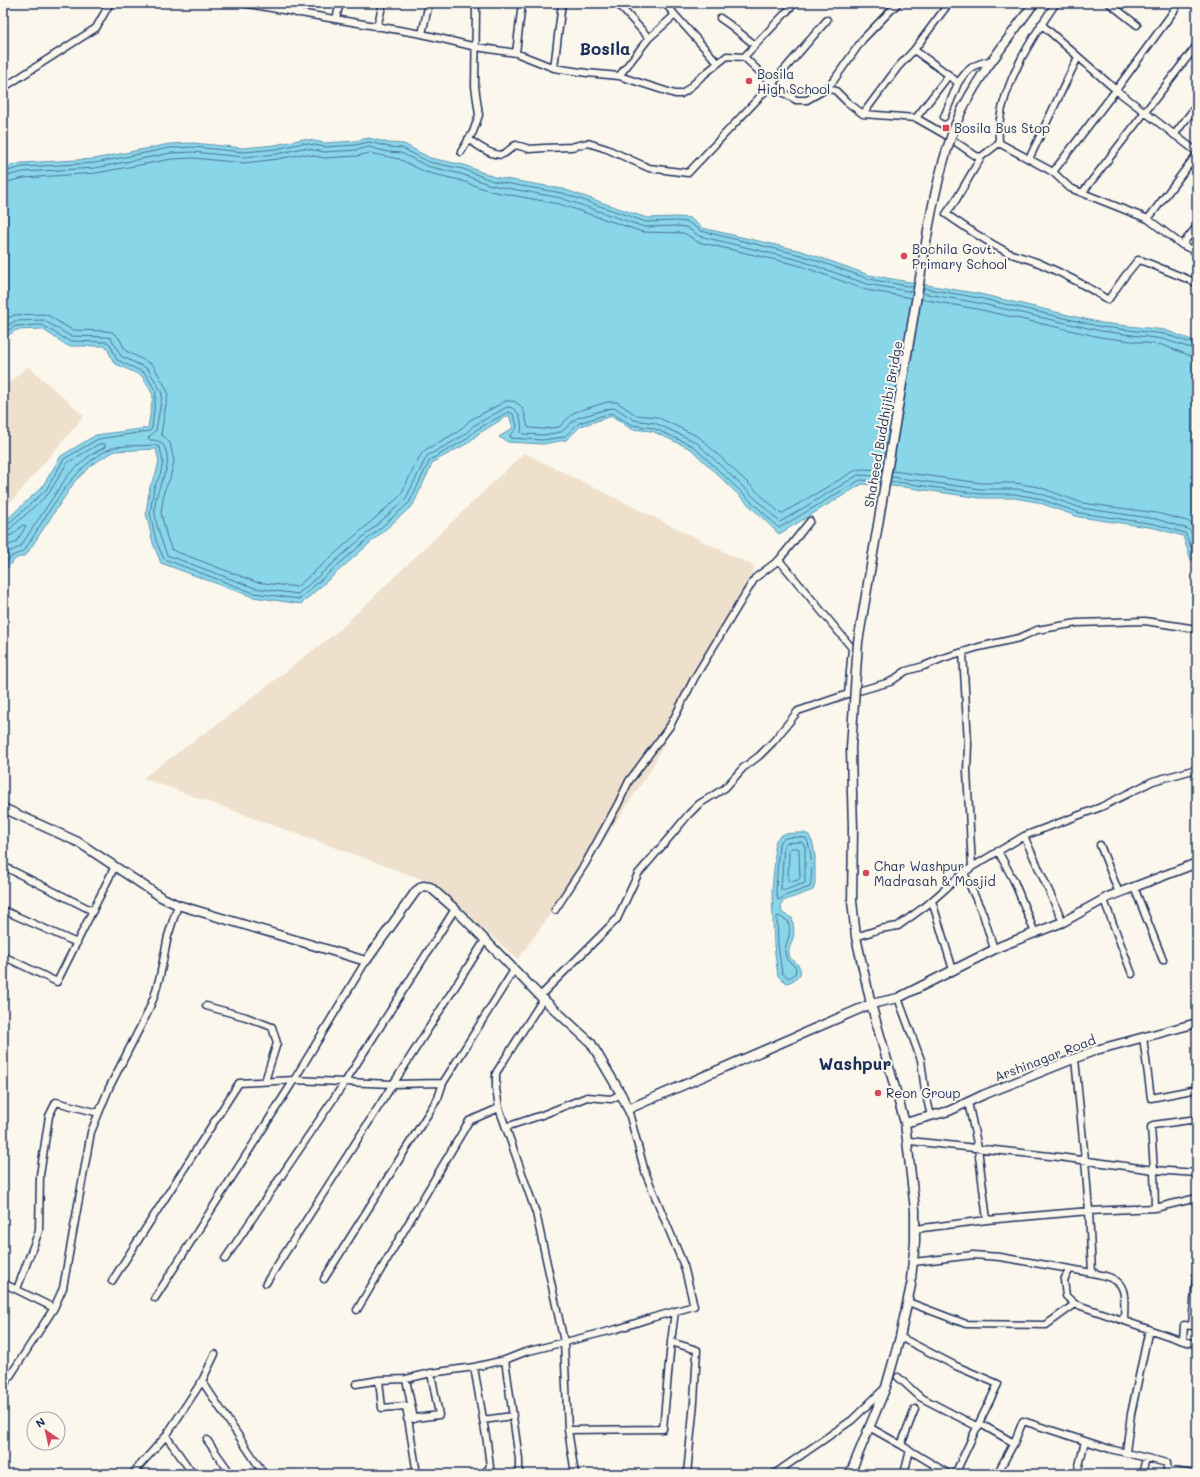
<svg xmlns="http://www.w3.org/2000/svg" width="1200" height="1477" viewBox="0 0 1200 1477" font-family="Mali,sans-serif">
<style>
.built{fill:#eee0cc}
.water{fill:#8ad6e9;stroke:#5e93b1}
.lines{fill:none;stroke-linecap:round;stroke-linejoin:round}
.shore{stroke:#477296;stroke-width:1}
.street-casing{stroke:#1b2f5e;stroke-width:9}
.secondary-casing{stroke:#1b2f5e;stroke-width:11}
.street{stroke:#fbf7ec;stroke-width:6}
.secondary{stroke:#fbf7ec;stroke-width:8}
.secondary-bridge-casing{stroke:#1b2f5e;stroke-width:11;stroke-linecap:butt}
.secondary-bridge{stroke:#fbf7ec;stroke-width:8}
.poi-dot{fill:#d1495b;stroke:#fbf7ec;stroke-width:1.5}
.labels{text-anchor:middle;stroke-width:4;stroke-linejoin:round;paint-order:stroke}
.poi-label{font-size:13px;fill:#1b2f5e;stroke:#fbf7ec;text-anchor:start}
.street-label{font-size:13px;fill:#1b2f5e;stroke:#fbf7ec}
.district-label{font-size:17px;font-weight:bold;fill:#1b2f5e;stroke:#fbf7ec}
</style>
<rect width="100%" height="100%" fill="#fbf7ec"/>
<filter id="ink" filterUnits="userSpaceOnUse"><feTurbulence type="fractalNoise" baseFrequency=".025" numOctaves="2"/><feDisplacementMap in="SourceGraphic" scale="8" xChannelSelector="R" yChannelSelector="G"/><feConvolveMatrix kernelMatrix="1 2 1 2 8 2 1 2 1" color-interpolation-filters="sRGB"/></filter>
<g filter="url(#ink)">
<path class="built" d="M 28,366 L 84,416 L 12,501 L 3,505 L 3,388 Z
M 524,453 L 755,567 L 650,771 L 605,838 L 518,959 L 430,882 L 143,778 L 227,717 L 337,632 Z"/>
<path class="water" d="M 369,138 L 389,143 L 404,144 L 430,158 L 464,165 L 494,177 L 563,189 L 647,218 L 677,217 L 690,218 L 702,228 L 802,251 L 869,275 L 980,294 L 1102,323 L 1165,330 L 1197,342 L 1197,559 L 1191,560 L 1183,536 L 1155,528 L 1079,517 L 1037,502 L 1015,498 L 980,498 L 904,487 L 862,484 L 779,534 L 691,449 L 652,431 L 631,429 L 612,416 L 581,426 L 566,440 L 543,444 L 508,442 L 499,437 L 513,428 L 509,415 L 478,434 L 468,443 L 433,462 L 413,505 L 301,604 L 253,597 L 161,563 L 153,543 L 146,513 L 150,486 L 156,474 L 159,461 L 156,449 L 115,451 L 94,463 L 75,481 L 26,555 L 15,559 L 3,573 L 3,523 L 42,487 L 61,456 L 96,435 L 148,428 L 153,395 L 142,376 L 114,363 L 106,346 L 68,346 L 42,329 L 16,330 L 3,339 L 3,168 L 22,163 L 94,159 L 170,144 L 193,143 L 243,148 L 275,145 L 303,139 L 325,143 L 355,141 Z
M 797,833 L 804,833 L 809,835 L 813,844 L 815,856 L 815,884 L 813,890 L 783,901 L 781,906 L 782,913 L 792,918 C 793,925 795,931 793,938 C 791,947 787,948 790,958 C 804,967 805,977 787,983 L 778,976 L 774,946 L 772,890 L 775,859 L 774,848 L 776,840 L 780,836 L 784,834 Z"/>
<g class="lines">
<path class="shore" d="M 3,172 L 23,167 L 95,163 L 170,148 L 193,147 L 244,152 L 276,149 L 303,143 L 325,147 L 356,145 L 369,142 L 389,147 L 402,148 L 429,162 L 463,169 L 493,181 L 562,193 L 646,222 L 677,221 L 688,222 L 701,231 L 801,255 L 869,279 L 913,287
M 3,177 L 23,172 L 95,168 L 171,153 L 193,152 L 244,157 L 277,154 L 303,148 L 325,152 L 356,150 L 369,147 L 388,152 L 401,153 L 427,166 L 461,174 L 491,185 L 561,198 L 644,227 L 677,226 L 686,227 L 699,236 L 799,260 L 867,284 L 913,292
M 3,183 L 24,178 L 96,173 L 172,159 L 193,158 L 244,163 L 278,159 L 303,154 L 325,158 L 357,156 L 369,153 L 399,159 L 425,172 L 459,180 L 490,191 L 559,204 L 643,232 L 684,233 L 698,242 L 798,265 L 866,290 L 912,298
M 923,288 L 979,298 L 1102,327 L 1164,334 L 1197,345
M 922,293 L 978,303 L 1101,331 L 1163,339 L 1197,350
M 921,299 L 977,309 L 1100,337 L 1162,345 L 1191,356 L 1197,356
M 3,321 L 14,315 L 43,314 L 49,316 L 72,330 L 106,331 L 112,332 L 119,338 L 126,351 L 153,365 L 166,388 L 168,393 L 161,434 L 170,443 L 174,461 L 170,479 L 164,491 L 161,513 L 167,538 L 172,550 L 256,582 L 297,587 L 400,496 L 420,456 L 425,450 L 459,431 L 470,420 L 506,401 L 514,401 L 521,406 L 524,412 L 528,427 L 530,428 L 543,429 L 559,427 L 575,412 L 607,402 L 617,402 L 636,415 L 657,417 L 699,437 L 781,514 L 856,470 L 862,469 L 882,470
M 3,328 L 15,321 L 43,320 L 70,336 L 106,337 L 111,338 L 121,356 L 148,369 L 161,391 L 162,396 L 156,430 L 148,438 L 150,440 C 159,440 163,442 166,451 C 171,468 163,474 159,489 C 156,496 154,507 155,513 C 156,527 162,542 167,555 L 255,588 L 298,594 L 405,500 L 427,456 L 463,436 L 473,426 L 507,407 C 519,407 523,422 521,432 L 523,434 L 543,435 L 561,432 L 577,418 L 611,408 L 617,409 L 634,420 L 655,423 L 696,442 L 780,522 L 858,475 L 881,476
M 3,334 L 15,326 L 42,325 L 69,341 L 107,342 L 110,344 L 117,360 L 145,373 L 156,392 L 152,428 L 150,431 L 98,439 L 64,459 L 46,490 L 7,525 L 3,526
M 892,471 L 981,483 L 1015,483 L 1039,487 L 1082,503 L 1157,513 L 1187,521 L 1193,525 L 1197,530
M 891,477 L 980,489 L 1016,489 L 1039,493 L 1081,508 L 1156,519 L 1188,529 L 1192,533 L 1197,548
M 890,481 L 980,494 L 1015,494 L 1037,498 L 1080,513 L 1155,524 L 1185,533 L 1194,554 L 1197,555
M 3,531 L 10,529 L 49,493 L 67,463 L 99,444 L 105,444 L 105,447 L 89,456 L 68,475 L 20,547 L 9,552 L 3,559
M 3,537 L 12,535 L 23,525 L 26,526 L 16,542 L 7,546 L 3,550
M 3,567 L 12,556 L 24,551 C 47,516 72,465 112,448 C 121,445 145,446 155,445 L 160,448 L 163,462 L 160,475 L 154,488 L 150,513 L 156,541 L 164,559 L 254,593 L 299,599 L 409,503 L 430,460 L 465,440 L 476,430 L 508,412 L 513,414 C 517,425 520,428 510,435 L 511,438 L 543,440 L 564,437 L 579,423 L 611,413 L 632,425 L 653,428 L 693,446 L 779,528 L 860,480 L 880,481
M 798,837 L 806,838 C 812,849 813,874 810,887 L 787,895 L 778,900 L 776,890 L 779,843 L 785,838 Z
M 797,842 L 802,842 L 805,847 L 805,883 L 782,891 L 781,889 L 784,845 L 787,843 Z
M 791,848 L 797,848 L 799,849 L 800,878 L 798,880 L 790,882 L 788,880 L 789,850 Z
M 778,916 L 788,921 C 794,939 781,945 786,957 C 788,966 799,962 795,974 L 789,978 L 782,973 L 778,945 L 777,918 Z"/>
<defs>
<path id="street" d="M 242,3 L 422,34 L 476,47 L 516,53 L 554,68 L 587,73 L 619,76 L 675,94 L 681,94 L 686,91 L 701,77 L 727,56 L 744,57 L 779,90 L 796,100 L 807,100 L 826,89 L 831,89 L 836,91 L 847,102 L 863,114 L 916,118 L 944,134 L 976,156 L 981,157 L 999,143 C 999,137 998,130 999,124 C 1005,80 1031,39 1056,3
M 617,3 L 649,38
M 665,3 L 675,15
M 1109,3 L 1137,25
M 296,13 L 298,3
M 720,18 L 730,25 L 755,45
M 336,19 L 340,3
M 1041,24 L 1116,90 L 1197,152
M 377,27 L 383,3
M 422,34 L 429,3
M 914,50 L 949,75 L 958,83 L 944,117
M 516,53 L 522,3
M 744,57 L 795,3
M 554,68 L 562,3
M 619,76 L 649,38 L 675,15 L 718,63
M 958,83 C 969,67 972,65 992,60
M 3,88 L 96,28 L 110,3
M 826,89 L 834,80 L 863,39 L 898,3
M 863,114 L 898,67 L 914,50 L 949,3
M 916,118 L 949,75
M 1174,135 L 1197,105
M 468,139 C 476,144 493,158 503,154 C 507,153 511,147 516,145 L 530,149 L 544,148 L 571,147 L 588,143 L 607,149 L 649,168 L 688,173 L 772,84 L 827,20
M 999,143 L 1053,172 L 1070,188 L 1148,219 L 1182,245 L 1197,252
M 461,152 L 473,132 L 479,115 L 475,86 L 476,10 L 474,3
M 981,157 L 956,200 L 946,214 C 966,228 987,242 1009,253 C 1019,257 1031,259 1041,264 C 1064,274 1087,286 1108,300 L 1125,276 L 1138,260 L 1143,261 L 1197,283
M 1029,159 L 1078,57
M 1053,172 L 1116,90 L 1176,8
M 1083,192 L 1197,45
M 1148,219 L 1197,154
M 1182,245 L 1197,226
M 779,560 L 852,648 L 848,694
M 963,652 L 968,744 L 967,771 L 972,867
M 1024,836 L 1063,922
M 1100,845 L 1119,893
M 998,851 L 1014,881 L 1035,933
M 3,866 L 93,911
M 964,873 L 983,914 L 994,949
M 1134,887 L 1163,960
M 1104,900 L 1132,974
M 932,901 L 953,970
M 3,910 L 77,943
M 555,910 L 585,864 L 618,804 L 629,781 L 670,726 L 695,677 L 755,578 L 779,560 L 810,521
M 856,937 L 880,929 L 898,926 L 927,905 L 960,876 L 972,867 L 1024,836 L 1101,807 L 1153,781 L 1197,769
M 3,956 L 57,982 L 115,866
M 540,996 L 617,919 L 638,874 L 674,832 L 688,815 L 699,804 L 725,788 L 743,768 L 759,756 L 773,742 L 798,711 L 848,694 L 890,682 L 906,671 L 924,666 L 943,658 L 979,647 L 1019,638 L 1037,630 L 1077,623 L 1145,621 L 1197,629
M 898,998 L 921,1060 L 925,1091 L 931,1116
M 543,999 L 496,1073 L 496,1089 L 499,1108 L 536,1213 L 564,1342 L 568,1430 L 575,1474
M 206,1006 L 246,1017 L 272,1027 L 277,1043 L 265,1081
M 1143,1037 L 1151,1098 L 1197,1089
M 968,1102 L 978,1148 L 987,1220 L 1089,1211 L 1085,1160 L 1075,1059
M 1195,1119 L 1197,1131
M 506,1127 L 542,1115 L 587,1097 L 611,1099 L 621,1094
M 910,1141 L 1059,1157 L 1154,1170 L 1197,1173
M 1155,1208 L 1154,1170 L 1151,1127 L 1153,1125 L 1197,1119
M 915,1229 L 987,1220
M 225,1259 L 345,1082 L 455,909
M 914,1262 L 973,1255 L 1000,1257 L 1070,1269
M 1092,1273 C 1127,1279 1125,1288 1124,1320
M 324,1279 L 438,1098 L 443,1083 L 514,970
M 112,1281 L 239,1083 L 294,1080 L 393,1084 L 443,1083
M 3,1283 L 54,1308
M 266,1283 L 485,940
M 17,1289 L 39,1231 L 40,1175 L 49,1116 L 56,1102 L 99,1113
M 155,1298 L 294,1080 L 366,961
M 908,1302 L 966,1324 L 1046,1325 L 1075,1304 L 1183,1341 L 1197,1344
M 1075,1304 L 1066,1296 L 1064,1280 L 1070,1269 L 1092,1273 L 1089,1211 L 1155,1208 L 1197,1198
M 357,1310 L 469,1121 L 499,1108
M 900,1337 L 956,1366 L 998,1384 L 979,1423 L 1014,1443 L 1023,1421 L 1110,1449 L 1167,1463 L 1167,1470 L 1193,1474
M 1183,1341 L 1184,1325 L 1192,1326 L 1197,1265
M 671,1342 L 697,1350 L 694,1402 L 687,1474
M 505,1360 L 519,1459 L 519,1474
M 474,1367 L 487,1442 L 490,1467 L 483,1474
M 898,1377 L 920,1397 L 978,1427
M 406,1379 L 414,1419
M 379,1380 L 382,1408 L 406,1406 L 417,1474
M 202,1381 L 264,1474
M 356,1384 L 379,1380 L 406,1379 L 431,1373 L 474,1367 L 505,1360 L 525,1352 L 617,1329 L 651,1318 L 694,1306 L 684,1266 L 645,1172 L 628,1109
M 3,1387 L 54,1308 L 63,1288 L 91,1132 L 109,1088 L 147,1014 L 154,997 L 160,976 L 168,936 L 178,905
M 407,1419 L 439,1415 L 431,1373
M 483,1420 L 512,1416
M 869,1427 L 901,1445 L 949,1474
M 568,1430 L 663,1429 L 671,1342 L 675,1311
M 166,1436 L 193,1474
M 207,1440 L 231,1474
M 901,1445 L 915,1409
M 1126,1452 L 1131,1414 L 1149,1329
M 132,1474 L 166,1436 L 202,1381 L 215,1354
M 774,1474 L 852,1420 L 885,1388
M 904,1474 L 910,1450
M 955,1474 L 979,1423
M 997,1474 L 1014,1443
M 1077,1474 L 1085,1441
M 1142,1474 L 1146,1458"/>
<path id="secondary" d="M 986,69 L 1034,3
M 852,794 L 853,829 L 852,901 L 856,937 L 871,1004 L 905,1123 L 915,1210 L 915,1242 L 911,1279
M 3,808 L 78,842 L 161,897 L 178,905 L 366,961 L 416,891 L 423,886 L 430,887 L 455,909 L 540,996 L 591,1043 L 621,1094 L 628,1109 L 871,1004 L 898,998 L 1001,946 L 1063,922 L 1108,897 L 1197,863
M 905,1123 L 949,1111 L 983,1095 L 1096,1050 L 1197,1023
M 850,1474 L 886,1387 L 900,1337 L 911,1285"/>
</defs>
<use href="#street" class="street-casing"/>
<use href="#secondary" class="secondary-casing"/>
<use href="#street" class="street"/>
<use href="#secondary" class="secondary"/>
<defs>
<path id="secondary-bridge" d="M 852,794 L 851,748 L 858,642 L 929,225 C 936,187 945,147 961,112 C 968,97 977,83 986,69"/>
</defs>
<use href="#secondary-bridge" class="secondary-bridge-casing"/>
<use href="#secondary-bridge" class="secondary-bridge"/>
</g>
</g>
<g class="poi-dot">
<circle cx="749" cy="81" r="4"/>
<rect x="942" y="124" width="8" height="8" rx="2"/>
<circle cx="904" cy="256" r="4"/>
<circle cx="866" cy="873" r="4"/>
<circle cx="878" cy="1093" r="4"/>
</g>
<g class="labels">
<g class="poi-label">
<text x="757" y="79">Bosila<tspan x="757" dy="15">High School</tspan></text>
<text x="954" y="133">Bosila Bus Stop</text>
<text x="912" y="254">Bochila Govt.<tspan x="912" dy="15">Primary School</tspan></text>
<text x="874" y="871">Char Washpur<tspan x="874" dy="15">Madrasah &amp; Mosjid</tspan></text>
<text x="886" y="1098">Reon Group</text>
</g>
<g class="street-label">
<text transform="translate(883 424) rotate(-80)" y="5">Shaheed Buddhijibi Bridge</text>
<text transform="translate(1045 1058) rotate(-21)" y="5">Arshinagar Road</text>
</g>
<g class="district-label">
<text x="605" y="55">Bosila</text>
<text x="855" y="1070">Washpur</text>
</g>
</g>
<rect width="1200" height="1477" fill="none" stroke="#fbf7ec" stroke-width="16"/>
<rect x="8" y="8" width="1184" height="1461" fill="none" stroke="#1b2f5e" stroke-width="1.5" filter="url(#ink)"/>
<g transform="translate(46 1431) rotate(326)"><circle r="19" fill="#fbf7ec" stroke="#a1a7b3"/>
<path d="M0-3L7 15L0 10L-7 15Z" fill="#d1495b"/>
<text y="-6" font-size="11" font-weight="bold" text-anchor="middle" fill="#1b2f5e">N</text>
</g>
</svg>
